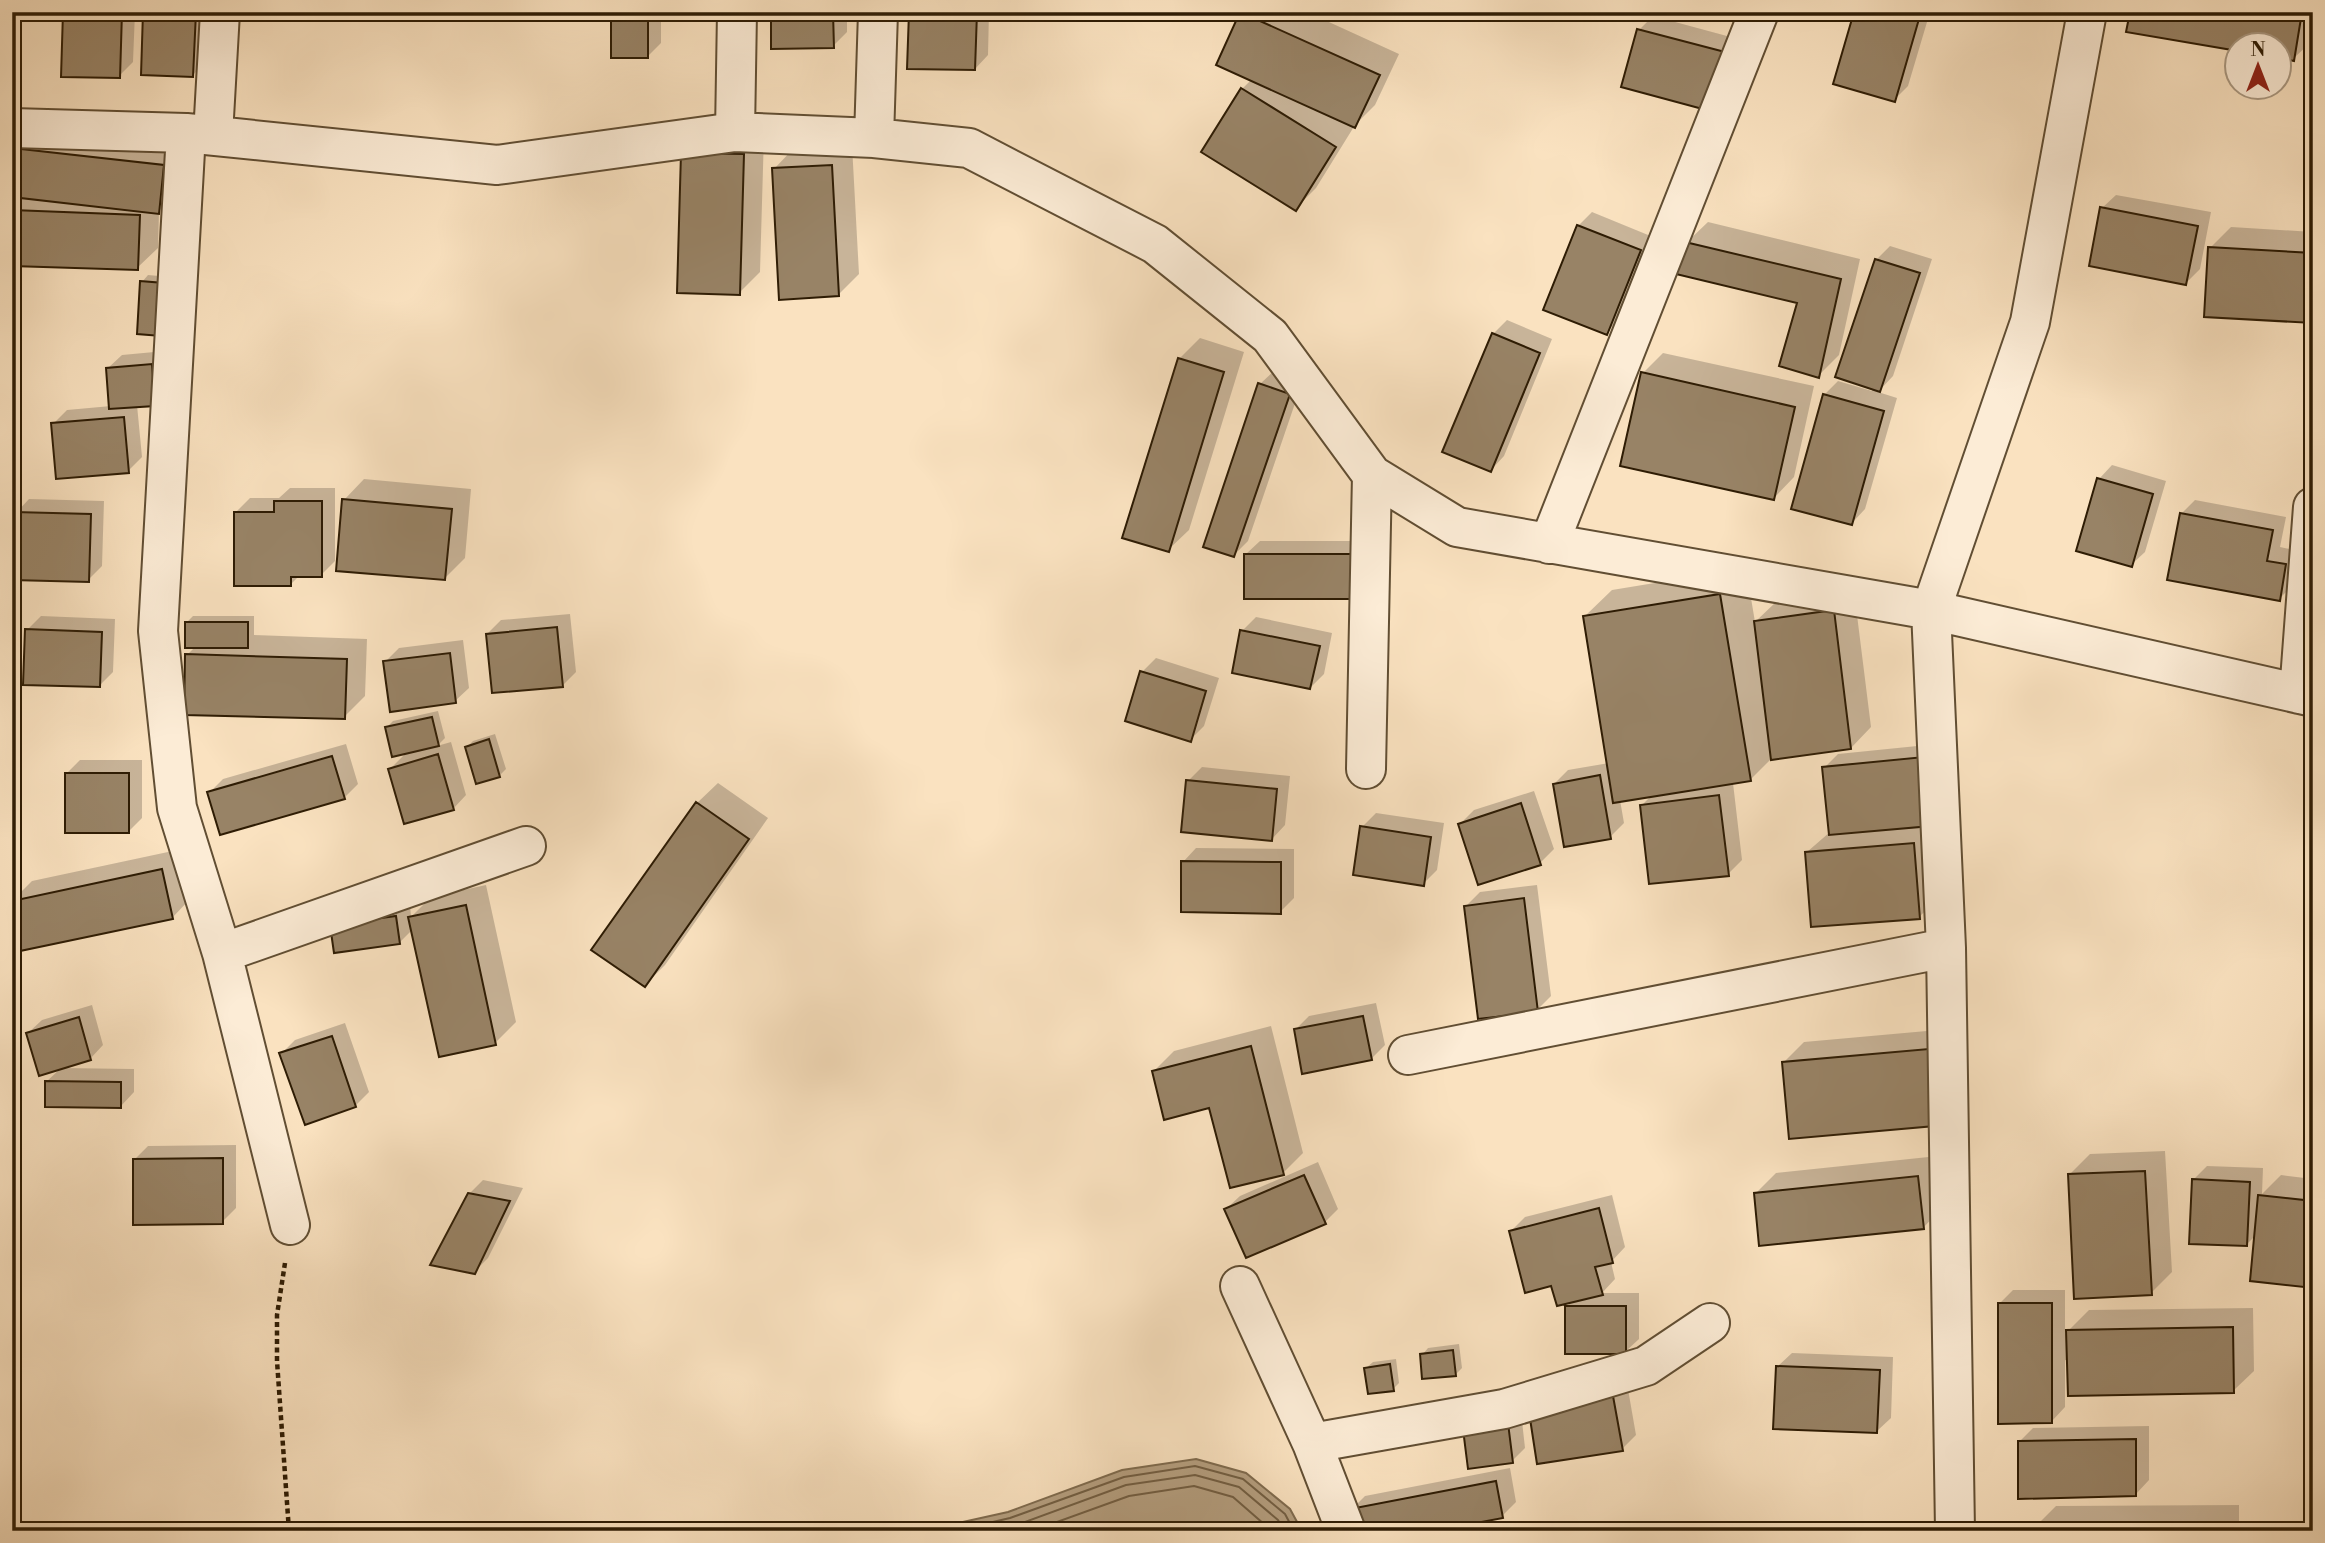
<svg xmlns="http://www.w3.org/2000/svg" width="2325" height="1543" viewBox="0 0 2325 1543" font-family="'Libre Bodoni',serif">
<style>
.water{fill:#b59f80;stroke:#7f6b4e;stroke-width:2}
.shadow{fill:#0003}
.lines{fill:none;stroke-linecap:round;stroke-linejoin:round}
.shore{stroke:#725e42;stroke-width:2}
.building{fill:#988366;stroke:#2e1c04;stroke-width:2}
.street-casing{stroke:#614e33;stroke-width:42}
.path{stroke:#2e1c04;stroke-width:4.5;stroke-dasharray:5 3.5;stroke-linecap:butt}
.street{stroke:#fcecd6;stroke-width:38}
</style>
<rect width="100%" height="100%" fill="#fae2c0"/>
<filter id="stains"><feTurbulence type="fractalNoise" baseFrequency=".00286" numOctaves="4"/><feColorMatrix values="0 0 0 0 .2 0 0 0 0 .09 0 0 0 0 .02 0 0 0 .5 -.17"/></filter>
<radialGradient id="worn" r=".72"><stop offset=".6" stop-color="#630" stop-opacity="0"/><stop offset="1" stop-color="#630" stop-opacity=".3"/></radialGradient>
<path class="water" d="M 1196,1459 L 1246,1473 L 1290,1509 L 1302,1531 L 922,1531 L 1008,1512 L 1122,1470 Z"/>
<path class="shadow" d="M 65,12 L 135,12 L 133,62 L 119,76 Z
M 145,12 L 208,12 L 206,61 L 193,75 Z
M 612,12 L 661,12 L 661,43 L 648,56 Z
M 773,12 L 847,12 L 847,32 L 833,46 Z
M 910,12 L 989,12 L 988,55 L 975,69 Z
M 1242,12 L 1307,12 L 1399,54 L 1375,105 L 1355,125 L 1316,188 L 1295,209 L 1203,151 L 1242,89 L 1252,79 L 1218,64 Z
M 1855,12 L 1930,12 L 1908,86 L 1894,100 Z
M 2132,12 L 2313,12 L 2313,40 L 2293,59 L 2280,57 L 2280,46 Z
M 1653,16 L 1738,39 L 1723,95 L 1639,30 Z
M 12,126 L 184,145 L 179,191 L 159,211 L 158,248 L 137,268 L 12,264 Z
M 764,134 L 760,272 L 739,293 L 683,154 Z
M 852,145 L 859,274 L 839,294 L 774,169 L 794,148 Z
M 2116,195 L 2211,212 L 2200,269 L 2186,283 L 2102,208 Z
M 1592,212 L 1653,237 L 1620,319 L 1606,333 L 1578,226 Z
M 1708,222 L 1860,259 L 1839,355 L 1818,376 L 1799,302 L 1687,242 Z
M 2231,227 L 2313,232 L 2313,321 L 2210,248 Z
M 1890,246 L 1932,259 L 1893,376 L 1878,392 L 1897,398 L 1865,509 L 1852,523 L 1824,395 L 1838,381 L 1872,391 L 1876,260 Z
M 148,275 L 170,277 L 167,328 L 142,282 Z
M 1507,320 L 1552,339 L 1504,456 L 1491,470 L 1493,334 Z
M 1200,338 L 1244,352 L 1189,530 L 1168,550 L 1179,359 Z
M 165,351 L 168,390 L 137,405 L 142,457 L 128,471 L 53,424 L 67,410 L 111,406 L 108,368 L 122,355 Z
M 1663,353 L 1814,386 L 1794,477 L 1774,498 L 1643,373 Z
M 1274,371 L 1303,380 L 1248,541 L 1234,555 L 1260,384 Z
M 2112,465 L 2166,481 L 2145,552 L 2131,565 L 2099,479 Z
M 364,479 L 471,489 L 465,558 L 444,579 L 344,500 Z
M 290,488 L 335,488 L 335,561 L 321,575 L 300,575 L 290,585 L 236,512 L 250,498 L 279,498 Z
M 29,499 L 104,501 L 102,566 L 88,580 L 16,513 Z
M 2195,500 L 2286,517 L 2280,547 L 2299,551 L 2293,585 L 2279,599 L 2181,514 Z
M 1260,541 L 1373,541 L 1373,583 L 1246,554 Z
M 1746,568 L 1755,622 L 1777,601 L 1854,591 L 1871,727 L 1851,748 L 1772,758 L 1750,780 L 1733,783 L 1742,860 L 1728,874 L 1642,805 L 1652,795 L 1620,800 L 1624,823 L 1610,837 L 1554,784 L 1568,770 L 1609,763 L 1585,616 L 1612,590 Z
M 570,614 L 576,672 L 562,686 L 487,634 L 501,620 Z
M 41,616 L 115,619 L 113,672 L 99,686 L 27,630 Z
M 193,616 L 254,616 L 254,635 L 367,639 L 365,696 L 344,717 L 187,655 L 196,646 L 186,623 Z
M 1256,617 L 1332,633 L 1324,674 L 1310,688 L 1242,631 Z
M 463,640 L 469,688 L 455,701 L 385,662 L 399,648 Z
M 1156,658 L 1219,678 L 1204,726 L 1190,740 L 1142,672 Z
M 438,711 L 445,738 L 437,746 L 451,742 L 466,795 L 453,809 L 390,769 L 407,752 L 387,727 L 393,721 Z
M 495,734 L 506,769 L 499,776 L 467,747 L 473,741 Z
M 346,744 L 358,784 L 344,798 L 209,793 L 223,779 Z
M 1937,744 L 1940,897 L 1919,917 L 1807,852 L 1830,832 L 1824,768 L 1838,754 Z
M 80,760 L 142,760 L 142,818 L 128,832 L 66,774 Z
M 1202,767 L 1290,776 L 1285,825 L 1272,839 L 1188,781 Z
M 718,783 L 768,818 L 665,965 L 645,985 L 697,803 Z
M 1534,791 L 1554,849 L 1540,863 L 1460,824 L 1474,810 Z
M 1376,813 L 1444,823 L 1437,870 L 1423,884 L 1362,827 Z
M 1196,848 L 1294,849 L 1294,898 L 1280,912 L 1183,862 Z
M 182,849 L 192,897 L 172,918 L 12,907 L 12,901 L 32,881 Z
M 486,885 L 516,1022 L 495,1043 L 413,929 L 399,943 L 331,925 L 410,904 L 411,917 L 431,897 Z
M 1537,885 L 1551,996 L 1537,1010 L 1466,906 L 1480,892 Z
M 1376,1003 L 1385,1045 L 1371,1059 L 1296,1029 L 1309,1016 Z
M 92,1005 L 103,1045 L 90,1059 L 28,1033 L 42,1020 Z
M 345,1023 L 369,1092 L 355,1106 L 281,1054 L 295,1040 Z
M 1271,1026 L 1303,1153 L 1283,1173 L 1210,1106 L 1153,1072 L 1174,1051 Z
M 1960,1028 L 1966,1103 L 1784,1062 L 1804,1042 Z
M 61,1068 L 134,1069 L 134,1092 L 121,1106 L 46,1082 Z
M 236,1145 L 236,1208 L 222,1222 L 134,1160 L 148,1146 Z
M 2165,1151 L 2172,1272 L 2151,1293 L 2069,1175 L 2090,1154 Z
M 1938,1156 L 1943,1207 L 1923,1228 L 1756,1193 L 1776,1173 Z
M 1318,1162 L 1338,1209 L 1325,1222 L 1226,1209 L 1240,1196 Z
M 2207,1166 L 2263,1168 L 2262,1194 L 2281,1175 L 2313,1179 L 2313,1286 L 2256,1235 L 2246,1245 L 2193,1180 Z
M 483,1180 L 523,1188 L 488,1258 L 474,1272 L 469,1194 Z
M 1612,1195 L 1625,1247 L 1611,1262 L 1615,1279 L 1602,1293 L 1639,1293 L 1639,1339 L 1625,1352 L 1566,1307 L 1573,1300 L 1552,1284 L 1511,1231 L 1525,1217 Z
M 2013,1290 L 2065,1290 L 2065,1334 L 2089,1310 L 2253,1308 L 2254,1371 L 2233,1391 L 2065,1360 L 2065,1407 L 2052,1421 L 1999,1304 Z
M 1459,1344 L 1462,1368 L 1456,1374 L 1422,1355 L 1428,1348 Z
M 1792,1353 L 1893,1357 L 1891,1418 L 1877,1431 L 1778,1366 Z
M 1396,1359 L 1399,1383 L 1393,1389 L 1366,1368 L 1373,1362 Z
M 1625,1372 L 1636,1435 L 1622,1449 L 1539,1462 Z
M 1520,1403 L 1525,1448 L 1512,1461 L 1477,1408 Z
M 2149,1426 L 2149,1480 L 2136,1494 L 2019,1442 L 2033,1428 Z
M 1510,1468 L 1516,1502 L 1502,1516 L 1352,1509 L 1365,1496 Z
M 2239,1505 L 2239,1531 L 2031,1531 L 2056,1506 Z"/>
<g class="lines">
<path class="shore" d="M 954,1531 L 1010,1518 L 1124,1477 L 1195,1466 L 1243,1479 L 1285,1514 L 1294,1531
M 994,1531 L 1014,1526 L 1126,1485 L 1195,1475 L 1239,1487 L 1278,1520 L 1284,1531
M 1032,1531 L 1129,1496 L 1194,1486 L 1233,1497 L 1272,1531"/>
</g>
<path class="building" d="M 63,12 L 122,12 L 120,78 L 61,77 Z
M 143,12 L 196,12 L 193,77 L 141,75 Z
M 611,12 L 648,12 L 648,58 L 611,58 Z
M 771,12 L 833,12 L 834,48 L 771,49 Z
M 909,12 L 977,12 L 975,70 L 907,69 Z
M 1240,12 L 1380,75 L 1355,128 L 1216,65 Z
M 1854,12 L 1921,12 L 1895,102 L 1833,84 Z
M 2130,12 L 2302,12 L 2294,61 L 2280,58 L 2280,46 L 2238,46 L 2238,51 L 2126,32 Z
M 1637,29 L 1725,52 L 1710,111 L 1621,87 Z
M 1241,88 L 1336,147 L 1296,211 L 1201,152 Z
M 12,148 L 164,165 L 159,214 L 12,197 Z
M 681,153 L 744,154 L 740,295 L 677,293 Z
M 832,165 L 839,296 L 779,300 L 772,168 Z
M 2100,207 L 2198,226 L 2186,285 L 2089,266 Z
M 12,210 L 140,215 L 138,270 L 12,266 Z
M 1577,225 L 1641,250 L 1607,335 L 1543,310 Z
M 1685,242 L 1841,279 L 1819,378 L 1779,366 L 1797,303 L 1676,274 Z
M 2208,247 L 2313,253 L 2313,323 L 2204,317 Z
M 1875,259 L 1920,273 L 1880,392 L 1835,377 Z
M 140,281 L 164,283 L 161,336 L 137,334 Z
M 1492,333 L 1540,353 L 1491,472 L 1442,452 Z
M 1178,358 L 1224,372 L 1169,552 L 1122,538 Z
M 152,364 L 155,406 L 109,409 L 106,368 Z
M 1641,372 L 1795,407 L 1774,500 L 1620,466 Z
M 1258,383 L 1290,394 L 1234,557 L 1203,547 Z
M 1823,394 L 1884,411 L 1852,525 L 1791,509 Z
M 124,417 L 129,473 L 56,479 L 51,423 Z
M 2097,478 L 2153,494 L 2132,567 L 2076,551 Z
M 342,499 L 452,509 L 445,580 L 336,571 Z
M 274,501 L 322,501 L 322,577 L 291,577 L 291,586 L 234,586 L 234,512 L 274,512 Z
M 14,512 L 91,514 L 89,582 L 12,580 Z
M 2180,513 L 2273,530 L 2267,561 L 2286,564 L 2280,601 L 2167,580 Z
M 1244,554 L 1360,554 L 1360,599 L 1244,599 Z
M 1720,594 L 1751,781 L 1613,803 L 1583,616 Z
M 1834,610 L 1851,749 L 1771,760 L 1754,621 Z
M 185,622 L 248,622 L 248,648 L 185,648 Z
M 557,627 L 563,687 L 492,693 L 486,634 Z
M 25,629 L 102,632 L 100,687 L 23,685 Z
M 1240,630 L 1320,646 L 1310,689 L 1232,673 Z
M 450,653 L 456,703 L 390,712 L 383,661 Z
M 185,654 L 347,659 L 345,719 L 184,715 Z
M 1140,671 L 1206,691 L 1191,742 L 1125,721 Z
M 432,717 L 439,746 L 392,757 L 385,727 Z
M 489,739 L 500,777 L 476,784 L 465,747 Z
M 438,754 L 454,810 L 404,824 L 388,769 Z
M 332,756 L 345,799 L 220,835 L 207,792 Z
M 1924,757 L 1931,826 L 1829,835 L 1822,767 Z
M 65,773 L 129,773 L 129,833 L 65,833 Z
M 1600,775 L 1611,839 L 1564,847 L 1553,784 Z
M 1186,780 L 1277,789 L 1272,841 L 1181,832 Z
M 1719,795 L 1729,876 L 1649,884 L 1640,805 Z
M 696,802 L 749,839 L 645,987 L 591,950 Z
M 1521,803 L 1541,865 L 1478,885 L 1458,824 Z
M 1360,826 L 1431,837 L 1424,886 L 1353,875 Z
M 1914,843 L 1920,919 L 1811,927 L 1805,852 Z
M 1181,861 L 1281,862 L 1281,914 L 1181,912 Z
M 162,869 L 173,919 L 20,951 L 12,915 L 12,901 Z
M 1524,898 L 1538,1012 L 1478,1019 L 1464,906 Z
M 466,905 L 496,1045 L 439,1057 L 408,917 Z
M 396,916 L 400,944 L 334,953 L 330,925 Z
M 1363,1016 L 1372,1060 L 1302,1074 L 1294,1029 Z
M 79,1017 L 91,1060 L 39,1076 L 26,1033 Z
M 332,1036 L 356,1107 L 305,1125 L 279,1053 Z
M 1251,1046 L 1284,1175 L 1230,1188 L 1209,1108 L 1164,1120 L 1152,1071 Z
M 1940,1048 L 1946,1125 L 1789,1139 L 1782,1062 Z
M 45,1081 L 121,1082 L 121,1108 L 45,1107 Z
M 223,1158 L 223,1224 L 133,1225 L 133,1159 Z
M 2145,1171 L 2152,1295 L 2074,1299 L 2068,1174 Z
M 1304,1175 L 1326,1224 L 1246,1258 L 1224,1209 Z
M 1918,1176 L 1924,1229 L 1759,1246 L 1754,1193 Z
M 2192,1179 L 2250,1182 L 2247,1246 L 2189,1244 Z
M 468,1193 L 510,1201 L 475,1274 L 430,1265 Z
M 2258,1195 L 2313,1201 L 2313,1288 L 2250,1281 Z
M 1599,1208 L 1613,1263 L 1595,1267 L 1603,1295 L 1557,1306 L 1551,1286 L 1525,1293 L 1509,1231 Z
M 1998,1303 L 2052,1303 L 2052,1423 L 1998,1424 Z
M 1565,1306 L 1626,1306 L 1626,1354 L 1565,1354 Z
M 2233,1327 L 2234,1393 L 2068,1396 L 2066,1330 Z
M 1453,1350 L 1456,1376 L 1422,1379 L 1420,1354 Z
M 1390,1364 L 1394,1391 L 1368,1394 L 1364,1368 Z
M 1776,1366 L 1880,1370 L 1877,1433 L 1773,1429 Z
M 1611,1385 L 1623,1451 L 1537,1464 L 1527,1399 Z
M 1507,1415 L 1513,1463 L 1468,1469 L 1462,1421 Z
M 2136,1439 L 2136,1496 L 2018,1499 L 2018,1441 Z
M 1496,1481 L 1503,1518 L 1433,1531 L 1354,1531 L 1350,1509 Z"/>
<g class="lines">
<defs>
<path id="street" d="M 12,128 L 186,133 L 497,165 L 735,132 L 874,138 L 969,148 L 1155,244 L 1270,336 L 1372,475 L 1457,527 L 1931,610 L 2313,697
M 735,132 L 737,12
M 186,133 L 158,631 L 177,808 L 222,953 L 290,1225
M 213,135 L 220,12
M 874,138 L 878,12
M 1549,544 L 1759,12
M 2299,694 L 2313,507
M 1366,769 L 1372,475
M 222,953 L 526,846
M 1408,1055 L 1946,948
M 1240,1286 L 1312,1443 L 1346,1531
M 1312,1443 L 1504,1409 L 1646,1366 L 1710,1323
M 1955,1531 L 1946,948 L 1931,610 L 2030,322 L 2087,12"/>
</defs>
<use href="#street" class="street-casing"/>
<path class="path" d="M 285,1263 L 277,1315 L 277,1361 L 289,1531"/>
<use href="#street" class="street"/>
</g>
<rect width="2325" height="1543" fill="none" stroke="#fae2c0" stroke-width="42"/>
<rect x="14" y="14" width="2297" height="1515" fill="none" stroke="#2e1c04" stroke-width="3.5"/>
<rect x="21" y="21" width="2283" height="1501" fill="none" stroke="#2e1c04" stroke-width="2"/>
<g transform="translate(2258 66)"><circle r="33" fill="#fcecd6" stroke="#aa9982" stroke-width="2"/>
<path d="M0-5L12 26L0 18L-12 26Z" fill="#8f2418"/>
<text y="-10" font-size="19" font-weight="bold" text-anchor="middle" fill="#2e1c04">N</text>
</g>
<rect width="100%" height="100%" filter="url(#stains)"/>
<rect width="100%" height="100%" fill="url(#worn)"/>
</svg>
